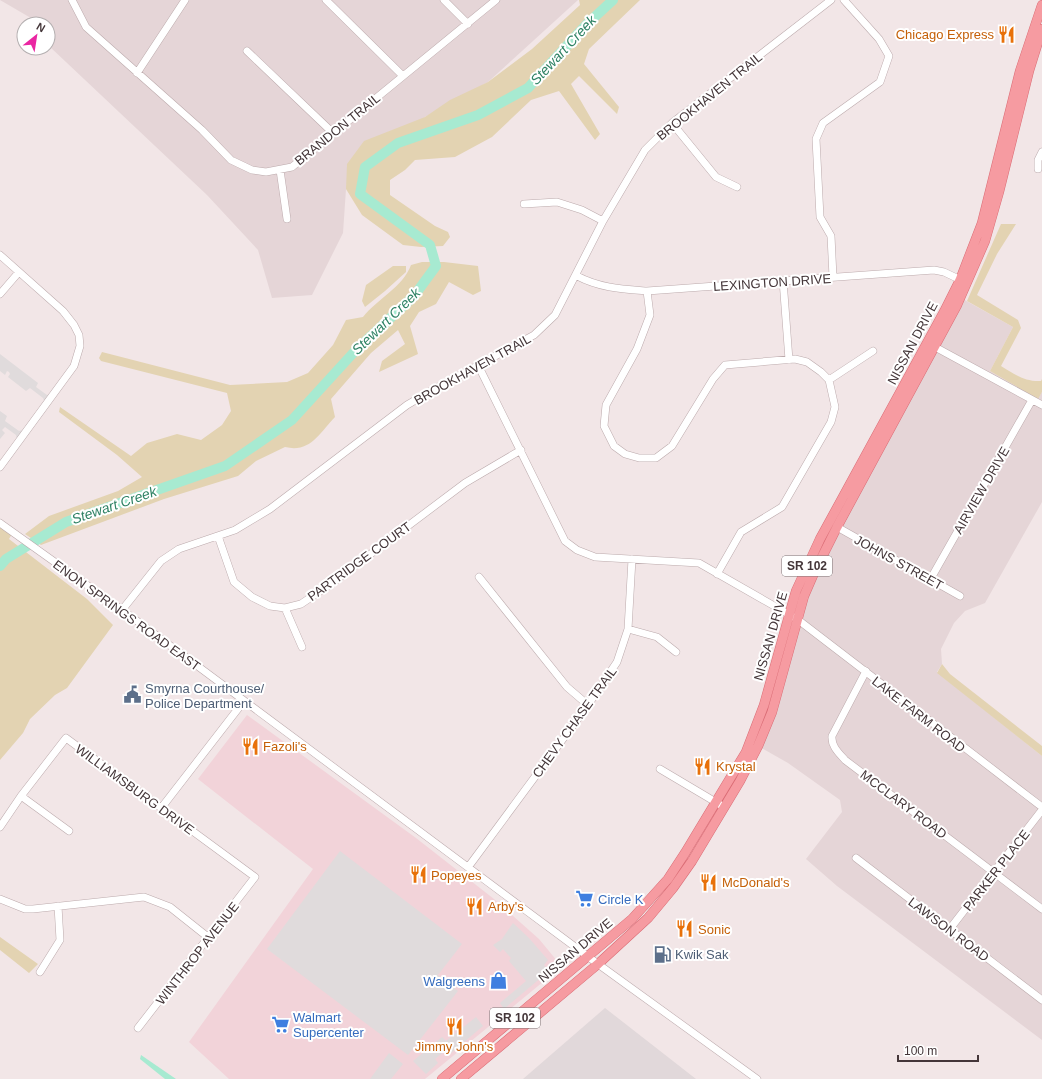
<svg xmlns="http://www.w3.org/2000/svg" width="1042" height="1079" viewBox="0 0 1042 1079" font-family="Helvetica,sans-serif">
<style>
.residential{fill:#e5d5d7}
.commercial{fill:#f2d3d9}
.industrial{fill:#e1d8da}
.green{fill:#e3d3b2}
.parking{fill:#e0dbdc}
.water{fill:#a7ead1}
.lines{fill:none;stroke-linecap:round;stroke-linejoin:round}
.river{stroke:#a7ead1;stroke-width:10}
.minor-casing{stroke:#bcaaac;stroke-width:8}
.major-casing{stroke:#da6c75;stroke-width:10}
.minor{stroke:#fff;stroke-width:7}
.major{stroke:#f69ba1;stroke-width:9}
.labels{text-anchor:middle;stroke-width:4;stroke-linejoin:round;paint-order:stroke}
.shield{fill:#fff;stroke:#7c7274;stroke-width:1}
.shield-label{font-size:12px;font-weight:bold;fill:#443639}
.food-label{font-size:13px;fill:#c56008;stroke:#fff;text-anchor:start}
.street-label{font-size:13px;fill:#443639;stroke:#fff}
.service-label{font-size:13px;fill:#4e5e75;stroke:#fff;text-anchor:start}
.shop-label{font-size:13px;fill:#366cbe;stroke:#fff;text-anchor:start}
.water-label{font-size:14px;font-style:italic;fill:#2e8264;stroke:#fff}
</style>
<rect width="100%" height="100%" fill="#f2e6e7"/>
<path class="residential" d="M 0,0 L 578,0 L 488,82 L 425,117 L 346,189 L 343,233 L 312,295 L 272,298 L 258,250 L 207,195 L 49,46 L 48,24 L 38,24 L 36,21 Z
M 961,298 L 1013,327 L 990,371 L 1038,398 L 1042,392 L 1042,502 L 985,603 L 965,611 L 954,623 L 941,649 L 942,664 L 937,672 L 1042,756 L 1042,1040 L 837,886 L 806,859 L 842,812 L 840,800 L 788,763 L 758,746 L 804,596 Z"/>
<path class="commercial" d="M 247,715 L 416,838 L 494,899 L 539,939 L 558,962 L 555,972 L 425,1079 L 229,1079 L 189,1042 L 313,869 L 198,779 Z"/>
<path class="industrial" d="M 605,1008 L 696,1079 L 523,1079 Z"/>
<path class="green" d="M 579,0 L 640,0 L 589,49 L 584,64 L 619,107 L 617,114 L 579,76 L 571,84 L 600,134 L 595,140 L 559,91 L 531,100 L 492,137 L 455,157 L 415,160 L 405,170 L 390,180 L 390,195 L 435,226 L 448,232 L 450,237 L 443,246 L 421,247 L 403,245 L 362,215 L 346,189 L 347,164 L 364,141 L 425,117 L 450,100 L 488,82 L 532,49 L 580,5 Z
M 1001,224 L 1016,224 L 997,254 L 977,295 L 1018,320 L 1021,328 L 1001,366 C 1014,374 1025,382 1041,381 L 1042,379 L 1042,392 L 1038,399 L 990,371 L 1013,327 L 967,301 Z
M 422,262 L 444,262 L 478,266 L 481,291 L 473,295 L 449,282 L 436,304 L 419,312 L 410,326 L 418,354 L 379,372 L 382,361 L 405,344 L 398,330 L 371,353 L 331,399 L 335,417 C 319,434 310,453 285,447 L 256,461 L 238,476 L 164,499 L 41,545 L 25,534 L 49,516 L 118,491 L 142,477 L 117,455 L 59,412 L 60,407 L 131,456 L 147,443 L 177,434 L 201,440 L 222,425 L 231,411 L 227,393 L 101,361 L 99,358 L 102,352 L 230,385 L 287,382 L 308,373 L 333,345 L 346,320 L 363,317 C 377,299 403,287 411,265 Z
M 393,266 L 406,266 L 406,272 L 385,291 L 365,307 L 362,301 L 366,285 Z
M 0,523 L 13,532 L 9,539 L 87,599 L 113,625 L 67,688 L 55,695 L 30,719 L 23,733 L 0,760 Z
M 942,664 L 950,674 L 1042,746 L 1042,756 L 937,673 Z
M 0,937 L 38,964 L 29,973 L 0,950 Z"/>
<path class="parking" d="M 0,354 L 38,383 L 36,387 L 47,395 L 50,394 L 45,403 L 43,398 L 30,388 L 26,391 L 8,377 L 10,374 L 9,372 L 7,371 L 5,375 L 0,371 Z
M 0,411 L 7,416 L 5,421 L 19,431 L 23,430 L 17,439 L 16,435 L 5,427 L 2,430 L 5,433 L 0,439 Z
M 340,851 L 462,944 L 438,975 L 458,991 L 408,1055 L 267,949 Z
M 513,923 L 529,938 L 548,960 L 544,965 L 549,971 L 504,1009 L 500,1003 L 526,981 L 509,961 L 511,958 L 503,949 L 500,952 L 493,945 L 502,939 Z
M 476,1017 L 483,1026 L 450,1054 L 446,1050 L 435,1059 L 438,1063 L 426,1074 L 413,1061 L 442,1037 L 446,1041 Z
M 389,1053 L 403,1064 L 391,1079 L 370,1079 Z"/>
<path class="water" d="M 141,1055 L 176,1079 L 165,1079 L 140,1059 Z"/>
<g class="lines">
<path class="river" d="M 0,566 L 6,559 L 66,522 L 225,466 L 292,420 L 355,351 L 414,296 L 436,266 L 430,245 L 360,194 L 365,167 L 398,143 L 478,115 L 528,88 L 587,24 L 613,0"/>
<defs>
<path id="minor" d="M 72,0 L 86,27 L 202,130 L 231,160 L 252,170 L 266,172 L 292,167 L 496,0
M 326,0 L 403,76
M 444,0 L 468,24
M 247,51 L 333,133
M 137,73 L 185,0
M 672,123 L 716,177 L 737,187
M 1038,169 L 1038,160 L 1042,152
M 280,170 L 287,219
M 524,204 L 557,202 L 582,210 L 603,221
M 0,255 L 63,311 L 74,325 L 79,335 L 80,346 L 74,366 L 0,467
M 577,276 C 600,288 622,289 647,291 L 934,270 L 944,272 L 963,281
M 833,277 L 831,236 L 820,217 L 816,139 L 823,123 L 880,82 L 889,56 L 879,39 L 844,0
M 783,280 L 789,360
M 647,291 L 650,315 L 637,349 L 606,405 L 604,426 L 614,446 L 625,454 L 639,458 L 656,458 L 672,446 L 713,379 L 725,365 L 795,359 L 807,362 L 821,372 L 829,380 L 835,407 L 831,422 L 782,507 L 741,532 L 717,574
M 0,294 L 19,272
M 935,347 L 1042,405
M 478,365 L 565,541 L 577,550 L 595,557 L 699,563 L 797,619 L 1042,807
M 829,380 L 873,351
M 0,523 L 129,615 L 598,964 L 757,1079
M 837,527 L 960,596
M 218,536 L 234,582 L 252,597 L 270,606 L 285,608 L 301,604 L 332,583 L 465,483 L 521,450
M 479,577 L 567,687 L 588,705
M 930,580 L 1032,400
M 285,608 L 302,647
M 122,610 L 161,561 L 179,549 L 235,530 L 270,509 L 407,405 L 429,392 L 534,335 L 555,315 L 603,221 L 645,150 L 672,123 L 831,0
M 628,629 L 657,637 L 676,652
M 866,671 L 832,736 C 831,746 839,753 845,760 L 1042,909
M 660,769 L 724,807
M 21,796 L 69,831
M 162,807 L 244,701
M 0,827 L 21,796 L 66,738 L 255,877 L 138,1028
M 856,858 L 1042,1000
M 469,866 L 588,705 L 617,662 L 628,629 L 632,559
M 0,899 L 25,909 L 33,909 L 144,897 L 170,907 L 209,938
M 949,930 L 1042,810
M 40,972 L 60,940 L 58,906"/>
<path id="major" d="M 442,1079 L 632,919 L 668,879 L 685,853 L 746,752 L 764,705 L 796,591 L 820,539 L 944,312 L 960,280 L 982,223 L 1020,71 L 1042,5
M 461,1079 L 598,964 L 648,918 L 673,888 L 692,861 L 740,781 L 758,746 L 772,712 L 804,596 L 814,573 L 837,527 L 957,305 L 985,241 L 999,192 L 1029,71 L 1042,29"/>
</defs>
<use href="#minor" class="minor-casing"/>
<use href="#major" class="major-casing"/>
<use href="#minor" class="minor"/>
<use href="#major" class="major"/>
</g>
<defs>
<symbol id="restaurant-bare" viewBox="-9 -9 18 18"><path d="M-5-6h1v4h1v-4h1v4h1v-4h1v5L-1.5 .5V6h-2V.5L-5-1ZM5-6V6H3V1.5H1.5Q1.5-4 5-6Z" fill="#e8710a" stroke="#fff" stroke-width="2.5" paint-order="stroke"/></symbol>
<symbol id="civic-bare" viewBox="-9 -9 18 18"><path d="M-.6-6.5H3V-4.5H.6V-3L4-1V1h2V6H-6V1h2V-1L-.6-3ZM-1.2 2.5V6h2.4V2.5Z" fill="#5c6f8a" stroke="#fff" stroke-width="2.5" paint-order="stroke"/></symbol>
<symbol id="supermarket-bare" viewBox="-9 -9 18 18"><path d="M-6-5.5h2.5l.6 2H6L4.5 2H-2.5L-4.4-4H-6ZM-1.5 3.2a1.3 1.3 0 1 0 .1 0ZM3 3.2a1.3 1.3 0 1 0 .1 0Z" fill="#3f7fe0" stroke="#fff" stroke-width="2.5" paint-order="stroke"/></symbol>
<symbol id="fuel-bare" viewBox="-9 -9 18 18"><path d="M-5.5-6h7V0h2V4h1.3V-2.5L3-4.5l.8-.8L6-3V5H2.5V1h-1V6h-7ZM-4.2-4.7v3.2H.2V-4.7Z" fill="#5c6f8a" stroke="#fff" stroke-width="2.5" paint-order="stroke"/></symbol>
<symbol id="shop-bare" viewBox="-9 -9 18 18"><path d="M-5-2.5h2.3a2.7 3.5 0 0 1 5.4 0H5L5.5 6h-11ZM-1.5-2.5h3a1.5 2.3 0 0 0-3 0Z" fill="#3f7fe0" stroke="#fff" stroke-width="2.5" paint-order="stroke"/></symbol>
</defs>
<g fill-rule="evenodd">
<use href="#restaurant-bare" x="994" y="22" width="25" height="25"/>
<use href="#civic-bare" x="120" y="682" width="25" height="25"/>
<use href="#restaurant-bare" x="238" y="734" width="25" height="25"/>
<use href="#restaurant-bare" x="690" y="754" width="25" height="25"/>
<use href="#restaurant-bare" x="406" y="862" width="25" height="25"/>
<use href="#restaurant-bare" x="696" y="870" width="25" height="25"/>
<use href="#supermarket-bare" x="572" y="886" width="25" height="25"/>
<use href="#restaurant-bare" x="462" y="894" width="25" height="25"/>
<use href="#restaurant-bare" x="672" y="916" width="25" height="25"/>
<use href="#fuel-bare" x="650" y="942" width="25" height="25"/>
<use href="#shop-bare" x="486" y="968" width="25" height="25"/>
<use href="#supermarket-bare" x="268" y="1012" width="25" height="25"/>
<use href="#restaurant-bare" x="442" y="1014" width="25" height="25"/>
</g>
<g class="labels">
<g class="shield">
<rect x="782" y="556" width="50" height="20" rx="3"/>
<rect x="490" y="1008" width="50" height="20" rx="3"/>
</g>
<g class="shield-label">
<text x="807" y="570">SR 102</text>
<text x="515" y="1022">SR 102</text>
</g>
<g class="food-label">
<text x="994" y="39" text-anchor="end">Chicago Express</text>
<text x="263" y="751">Fazoli's</text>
<text x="716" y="771">Krystal</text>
<text x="431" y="880">Popeyes</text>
<text x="722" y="887">McDonald's</text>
<text x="488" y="911">Arby's</text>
<text x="698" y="934">Sonic</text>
<text x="454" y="1051" text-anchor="middle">Jimmy John's</text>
</g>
<g class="street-label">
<text transform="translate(709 96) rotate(-39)" y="5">BROOKHAVEN TRAIL</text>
<text transform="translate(337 129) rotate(-39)" y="5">BRANDON TRAIL</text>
<text transform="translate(772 282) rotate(-4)" y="5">LEXINGTON DRIVE</text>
<text transform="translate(912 343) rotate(-62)" y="5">NISSAN DRIVE</text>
<text transform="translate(472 369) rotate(-29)" y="5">BROOKHAVEN TRAIL</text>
<text transform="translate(981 490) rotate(-60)" y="5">AIRVIEW DRIVE</text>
<text transform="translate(359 561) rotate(-36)" y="5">PARTRIDGE COURT</text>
<text transform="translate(899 562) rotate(29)" y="5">JOHNS STREET</text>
<text transform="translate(127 615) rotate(36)" y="5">ENON SPRINGS ROAD EAST</text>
<text transform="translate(770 636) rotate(-74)" y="5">NISSAN DRIVE</text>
<text transform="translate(919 714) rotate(38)" y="5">LAKE FARM ROAD</text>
<text transform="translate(574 722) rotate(-54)" y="5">CHEVY CHASE TRAIL</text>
<text transform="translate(135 789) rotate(36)" y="5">WILLIAMSBURG DRIVE</text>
<text transform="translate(904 804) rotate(37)" y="5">MCCLARY ROAD</text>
<text transform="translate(996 870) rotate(-52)" y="5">PARKER PLACE</text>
<text transform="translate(949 929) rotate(37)" y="5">LAWSON ROAD</text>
<text transform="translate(575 950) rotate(-40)" y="5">NISSAN DRIVE</text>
<text transform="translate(197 953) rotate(-52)" y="5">WINTHROP AVENUE</text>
</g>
<g class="service-label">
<text x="145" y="693">Smyrna Courthouse/<tspan x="145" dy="15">Police Department</tspan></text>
<text x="675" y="959">Kwik Sak</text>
</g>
<g class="shop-label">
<text x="598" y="904">Circle K</text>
<text x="485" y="986" text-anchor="end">Walgreens</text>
<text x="293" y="1022">Walmart<tspan x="293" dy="15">Supercenter</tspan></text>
</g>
<g class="water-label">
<text transform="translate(563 50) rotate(-47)" y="5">Stewart Creek</text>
<text transform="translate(386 321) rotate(-44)" y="5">Stewart Creek</text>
<text transform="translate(114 505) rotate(-19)" y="5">Stewart Creek</text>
</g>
</g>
<g transform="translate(36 36) rotate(30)"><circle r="19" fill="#ffffff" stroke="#b4afb0"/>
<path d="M0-3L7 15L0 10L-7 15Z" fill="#ea26a2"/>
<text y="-6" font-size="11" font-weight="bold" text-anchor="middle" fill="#443639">N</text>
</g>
<path d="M898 1055v6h80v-6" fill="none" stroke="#443639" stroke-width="2"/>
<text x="904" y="1055" font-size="12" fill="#443639" stroke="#ffffff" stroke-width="3" paint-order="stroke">100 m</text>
</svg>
